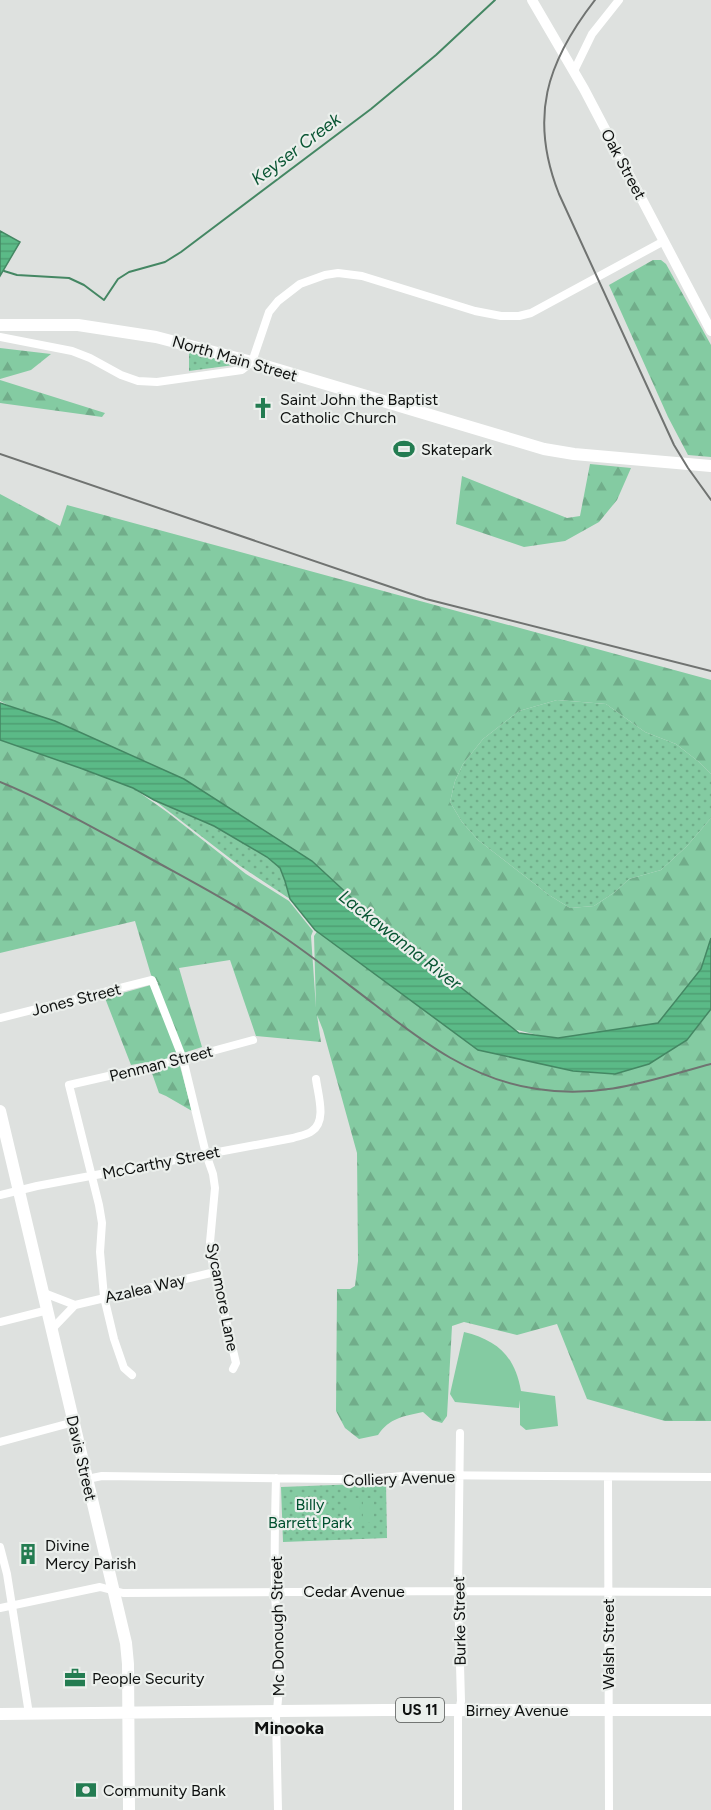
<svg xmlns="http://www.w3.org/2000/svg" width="711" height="1810" viewBox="0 0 711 1810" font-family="Figtree,sans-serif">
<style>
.grass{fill:url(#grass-dots)}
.forest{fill:url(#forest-firs)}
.garden{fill:#84cba2}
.water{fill:url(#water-rules);stroke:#448763;stroke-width:1.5}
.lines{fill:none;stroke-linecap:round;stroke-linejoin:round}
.stream{stroke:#448763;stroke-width:2}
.street{stroke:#fff;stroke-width:8}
.secondary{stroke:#fff;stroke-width:10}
.primary{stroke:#fff;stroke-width:12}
.rail{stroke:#707371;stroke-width:2}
.labels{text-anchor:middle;stroke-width:4.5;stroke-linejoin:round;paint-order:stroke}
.shield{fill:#ebefec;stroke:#505351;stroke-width:1.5}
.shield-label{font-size:15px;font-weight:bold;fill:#0e100f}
.street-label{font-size:16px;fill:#0e100f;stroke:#ebefec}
.poi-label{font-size:16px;fill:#0e100f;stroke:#ebefec;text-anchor:start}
.park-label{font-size:16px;fill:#00502f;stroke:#ebefec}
.water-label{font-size:18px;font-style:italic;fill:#0a5634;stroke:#ebefec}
.neighbourhood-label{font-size:18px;font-weight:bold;fill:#0e100f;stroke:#ebefec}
</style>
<defs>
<pattern id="grass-dots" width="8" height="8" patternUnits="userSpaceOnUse" patternTransform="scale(1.5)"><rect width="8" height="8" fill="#84cba2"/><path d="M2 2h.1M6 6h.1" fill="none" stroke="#71ad8a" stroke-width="1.8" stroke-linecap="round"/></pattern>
<pattern id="forest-firs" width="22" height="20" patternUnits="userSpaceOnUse" patternTransform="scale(1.5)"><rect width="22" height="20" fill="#84cba2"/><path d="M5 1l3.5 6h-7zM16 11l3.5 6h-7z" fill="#71ad8a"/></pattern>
<pattern id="water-rules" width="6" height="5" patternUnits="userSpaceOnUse" patternTransform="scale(1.5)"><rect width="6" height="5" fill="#5bba87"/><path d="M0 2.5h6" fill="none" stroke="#4e9f73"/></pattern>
</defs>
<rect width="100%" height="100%" fill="#dee1df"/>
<path class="grass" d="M 189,350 L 237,364 L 234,365 L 189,371 Z
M 557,700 L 606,704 L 645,732 L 676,744 L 699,762 L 711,774 L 711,818 L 687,846 L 661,870 L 629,879 L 615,892 L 594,906 L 570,908 L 549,895 L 478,840 L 462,822 L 450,802 L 455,781 L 463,764 L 483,739 L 519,711 Z
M 154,800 L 214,826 L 267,857 L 280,868 L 285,881 L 290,899 L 240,866 Z
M 386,1483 L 387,1538 L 283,1542 L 281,1487 Z"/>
<path class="forest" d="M 653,260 L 661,260 L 666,264 L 711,345 L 711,457 L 688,455 L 668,417 L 609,285 Z
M 0,348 L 51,354 L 31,370 L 0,379 Z
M 0,380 L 105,413 L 102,417 L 0,403 Z
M 590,464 L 631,468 L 617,500 L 599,522 L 565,541 L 524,547 L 456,524 L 462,476 L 567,518 L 580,516 Z
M 0,494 L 60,526 L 67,505 L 711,680 L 711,774 L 699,762 L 676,744 L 645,732 L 606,704 L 557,700 L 519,711 L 483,739 L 463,764 L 455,781 L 450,802 L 462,822 L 478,840 L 549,895 L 570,908 L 594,906 L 615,892 L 629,879 L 661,870 L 687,846 L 711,818 L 711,954 L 704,976 L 659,1028 L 562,1041 L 513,1029 L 359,915 L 113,760 L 0,701 Z
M 0,740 L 89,770 L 133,788 L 167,812 L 246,874 L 289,901 L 313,931 L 311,936 L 316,1008 L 314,936 L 318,930 L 478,1050 L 573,1071 L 615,1074 L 687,1040 L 711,1009 L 711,1421 L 665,1421 L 587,1399 L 557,1324 L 517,1335 L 464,1322 L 452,1326 L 447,1416 L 442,1423 L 432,1420 L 423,1412 C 404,1416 389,1418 378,1435 L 359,1439 L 345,1428 L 336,1411 L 337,1289 L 350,1289 L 355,1286 L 358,1261 L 357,1153 L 323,1030 L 317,1015 L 321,1042 L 256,1036 L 230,960 L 179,968 L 202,1047 L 177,1055 L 192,1111 L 166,1096 L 159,1093 L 148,1062 L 131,1065 L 105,998 L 158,983 L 151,975 L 135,921 L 0,953 Z"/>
<path class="garden" d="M 464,1332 C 497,1340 515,1356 521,1391 L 555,1396 L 558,1426 L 526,1430 L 520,1425 L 520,1400 L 519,1408 L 455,1402 L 450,1394 Z
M 348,1498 L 359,1498 L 360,1522 L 348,1522 Z
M 363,1498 L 374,1498 L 374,1522 L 363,1522 Z"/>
<path class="water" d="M 0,231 L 20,242 L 0,276 Z
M 0,703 L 55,721 L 184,779 L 312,861 L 381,925 L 519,1033 L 558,1038 L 658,1023 L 701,969 L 711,938 L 711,1009 L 687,1040 L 649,1064 L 615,1074 L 573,1071 L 478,1050 L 315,930 L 290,899 L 285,881 L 280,868 L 267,857 L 214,826 L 154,800 L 133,788 L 80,768 L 0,740 Z"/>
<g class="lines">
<path class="stream" d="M 4,271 L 17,275 L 69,278 L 84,285 L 104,300 L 118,279 L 129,272 L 165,262 L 181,252 L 371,109 L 436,55 L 495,0"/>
<path class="street" d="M 574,71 L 592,34 L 619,0
M 0,337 L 72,351 L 90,358 L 121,375 L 138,381 L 157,382 L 242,370 L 252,362 L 269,312 L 278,301 L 300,284 L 325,275 L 338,273 L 362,276 L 475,311 L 501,316 L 519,316 L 531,313 L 664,241
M 0,1018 L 152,980 L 183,1059 L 206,1154 L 213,1174 L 215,1188 L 210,1242 L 211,1256 L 236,1363 L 233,1369
M 0,1195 L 37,1186 L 293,1138 C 299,1136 307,1135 312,1131 C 327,1121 318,1095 316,1079
M 44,1293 L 75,1305
M 0,1322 L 48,1310
M 52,1329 L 75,1305 L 215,1272
M 132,1375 L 124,1368 L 114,1339 L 104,1297 L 100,1252 L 102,1223 L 99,1205 L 69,1085 L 183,1059 L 253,1040
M 0,1442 L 74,1422
M 608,1477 L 609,1810
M 276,1478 C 275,1516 274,1555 275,1593 C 277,1634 282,1677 276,1718 L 278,1810
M 87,1479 L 102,1476 L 336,1479 L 371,1479 L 412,1475 L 711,1477
M 0,1547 L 7,1574 L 29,1714
M 0,1608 L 100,1587 L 123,1593 L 458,1591 L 711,1592
M 458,1810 L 458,1717 L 461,1701 L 458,1591 L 460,1433"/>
<path class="secondary" d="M 532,0 L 584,89 L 711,331"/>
<path class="primary" d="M 0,325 L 78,325 L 156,337 L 252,362 L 544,449 L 574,454 L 711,466
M 0,1111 L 126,1643 L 128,1664 L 129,1810
M 0,1714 L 384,1710 L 711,1710"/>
<path class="rail" d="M 595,0 C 546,63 529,118 559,194 L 674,445 L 688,468 L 711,500
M 0,454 L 426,599 L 711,671
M 0,782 C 49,802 95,829 142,854 C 185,878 230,901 272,929 C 307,952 341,979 374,1004 C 424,1043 473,1080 537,1089 C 601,1099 651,1080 711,1064"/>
</g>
<defs>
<symbol id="church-bare" viewBox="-9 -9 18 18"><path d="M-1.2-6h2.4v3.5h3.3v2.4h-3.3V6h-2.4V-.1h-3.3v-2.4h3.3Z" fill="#237c51" stroke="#ebefec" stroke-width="2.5" paint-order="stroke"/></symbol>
<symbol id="stadium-bare" viewBox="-9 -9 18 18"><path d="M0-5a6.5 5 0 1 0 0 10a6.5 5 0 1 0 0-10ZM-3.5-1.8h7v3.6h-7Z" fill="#237c51" stroke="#ebefec" stroke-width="2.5" paint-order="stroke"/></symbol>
<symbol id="building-bare" viewBox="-9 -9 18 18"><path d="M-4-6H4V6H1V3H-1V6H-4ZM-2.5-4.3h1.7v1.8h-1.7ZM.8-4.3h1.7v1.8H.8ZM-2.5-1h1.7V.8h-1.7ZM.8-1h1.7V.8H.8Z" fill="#237c51" stroke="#ebefec" stroke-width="2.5" paint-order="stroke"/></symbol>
<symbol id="office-bare" viewBox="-9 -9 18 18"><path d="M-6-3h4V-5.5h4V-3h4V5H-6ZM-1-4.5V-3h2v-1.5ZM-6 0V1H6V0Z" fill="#237c51" stroke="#ebefec" stroke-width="2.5" paint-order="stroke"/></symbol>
<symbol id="bank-bare" viewBox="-9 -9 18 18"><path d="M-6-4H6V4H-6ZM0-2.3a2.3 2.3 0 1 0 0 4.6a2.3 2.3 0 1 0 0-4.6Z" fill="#237c51" stroke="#ebefec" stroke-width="2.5" paint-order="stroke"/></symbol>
</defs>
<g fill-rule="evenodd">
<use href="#church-bare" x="248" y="393" width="30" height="30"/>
<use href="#stadium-bare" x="389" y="434" width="30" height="30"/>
<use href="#building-bare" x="13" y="1539" width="30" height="30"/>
<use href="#office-bare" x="60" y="1663" width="30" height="30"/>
<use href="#bank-bare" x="71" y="1775" width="30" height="30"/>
</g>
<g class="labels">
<rect class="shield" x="396" y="1698" width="48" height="24" rx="4.5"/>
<g class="shield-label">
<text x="420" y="1715">US 11</text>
</g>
<g class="street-label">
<text transform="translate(624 164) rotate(62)" y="6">Oak Street</text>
<text transform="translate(235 358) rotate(16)" y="6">North Main Street</text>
<text transform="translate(76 999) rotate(-14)" y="6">Jones Street</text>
<text transform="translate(161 1063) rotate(-14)" y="6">Penman Street</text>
<text transform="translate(161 1162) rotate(-11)" y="6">McCarthy Street</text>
<text transform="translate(145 1288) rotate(-13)" y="6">Azalea Way</text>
<text transform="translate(223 1297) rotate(79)" y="6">Sycamore Lane</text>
<text transform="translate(82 1458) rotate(77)" y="6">Davis Street</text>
<text transform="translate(399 1478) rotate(-2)" y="6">Colliery Avenue</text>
<text x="354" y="1597">Cedar Avenue</text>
<text transform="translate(459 1621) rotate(-91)" y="6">Burke Street</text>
<text transform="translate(277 1626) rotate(-91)" y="6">Mc Donough Street</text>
<text transform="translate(608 1644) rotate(-90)" y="6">Walsh Street</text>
<text x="517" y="1716">Birney Avenue</text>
</g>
<g class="poi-label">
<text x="280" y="405">Saint John the Baptist<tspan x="280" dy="18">Catholic Church</tspan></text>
<text x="421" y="455">Skatepark</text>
<text x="45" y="1551">Divine<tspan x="45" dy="18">Mercy Parish</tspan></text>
<text x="92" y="1684">People Security</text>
<text x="103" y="1796">Community Bank</text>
</g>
<g class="park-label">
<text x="310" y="1510">Billy<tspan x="310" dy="18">Barrett Park</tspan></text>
</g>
<g class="water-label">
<text transform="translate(296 149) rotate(-37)" y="6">Keyser Creek</text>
<text transform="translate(400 940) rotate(38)" y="6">Lackawanna River</text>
</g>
<g class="neighbourhood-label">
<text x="289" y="1734">Minooka</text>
</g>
</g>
</svg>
